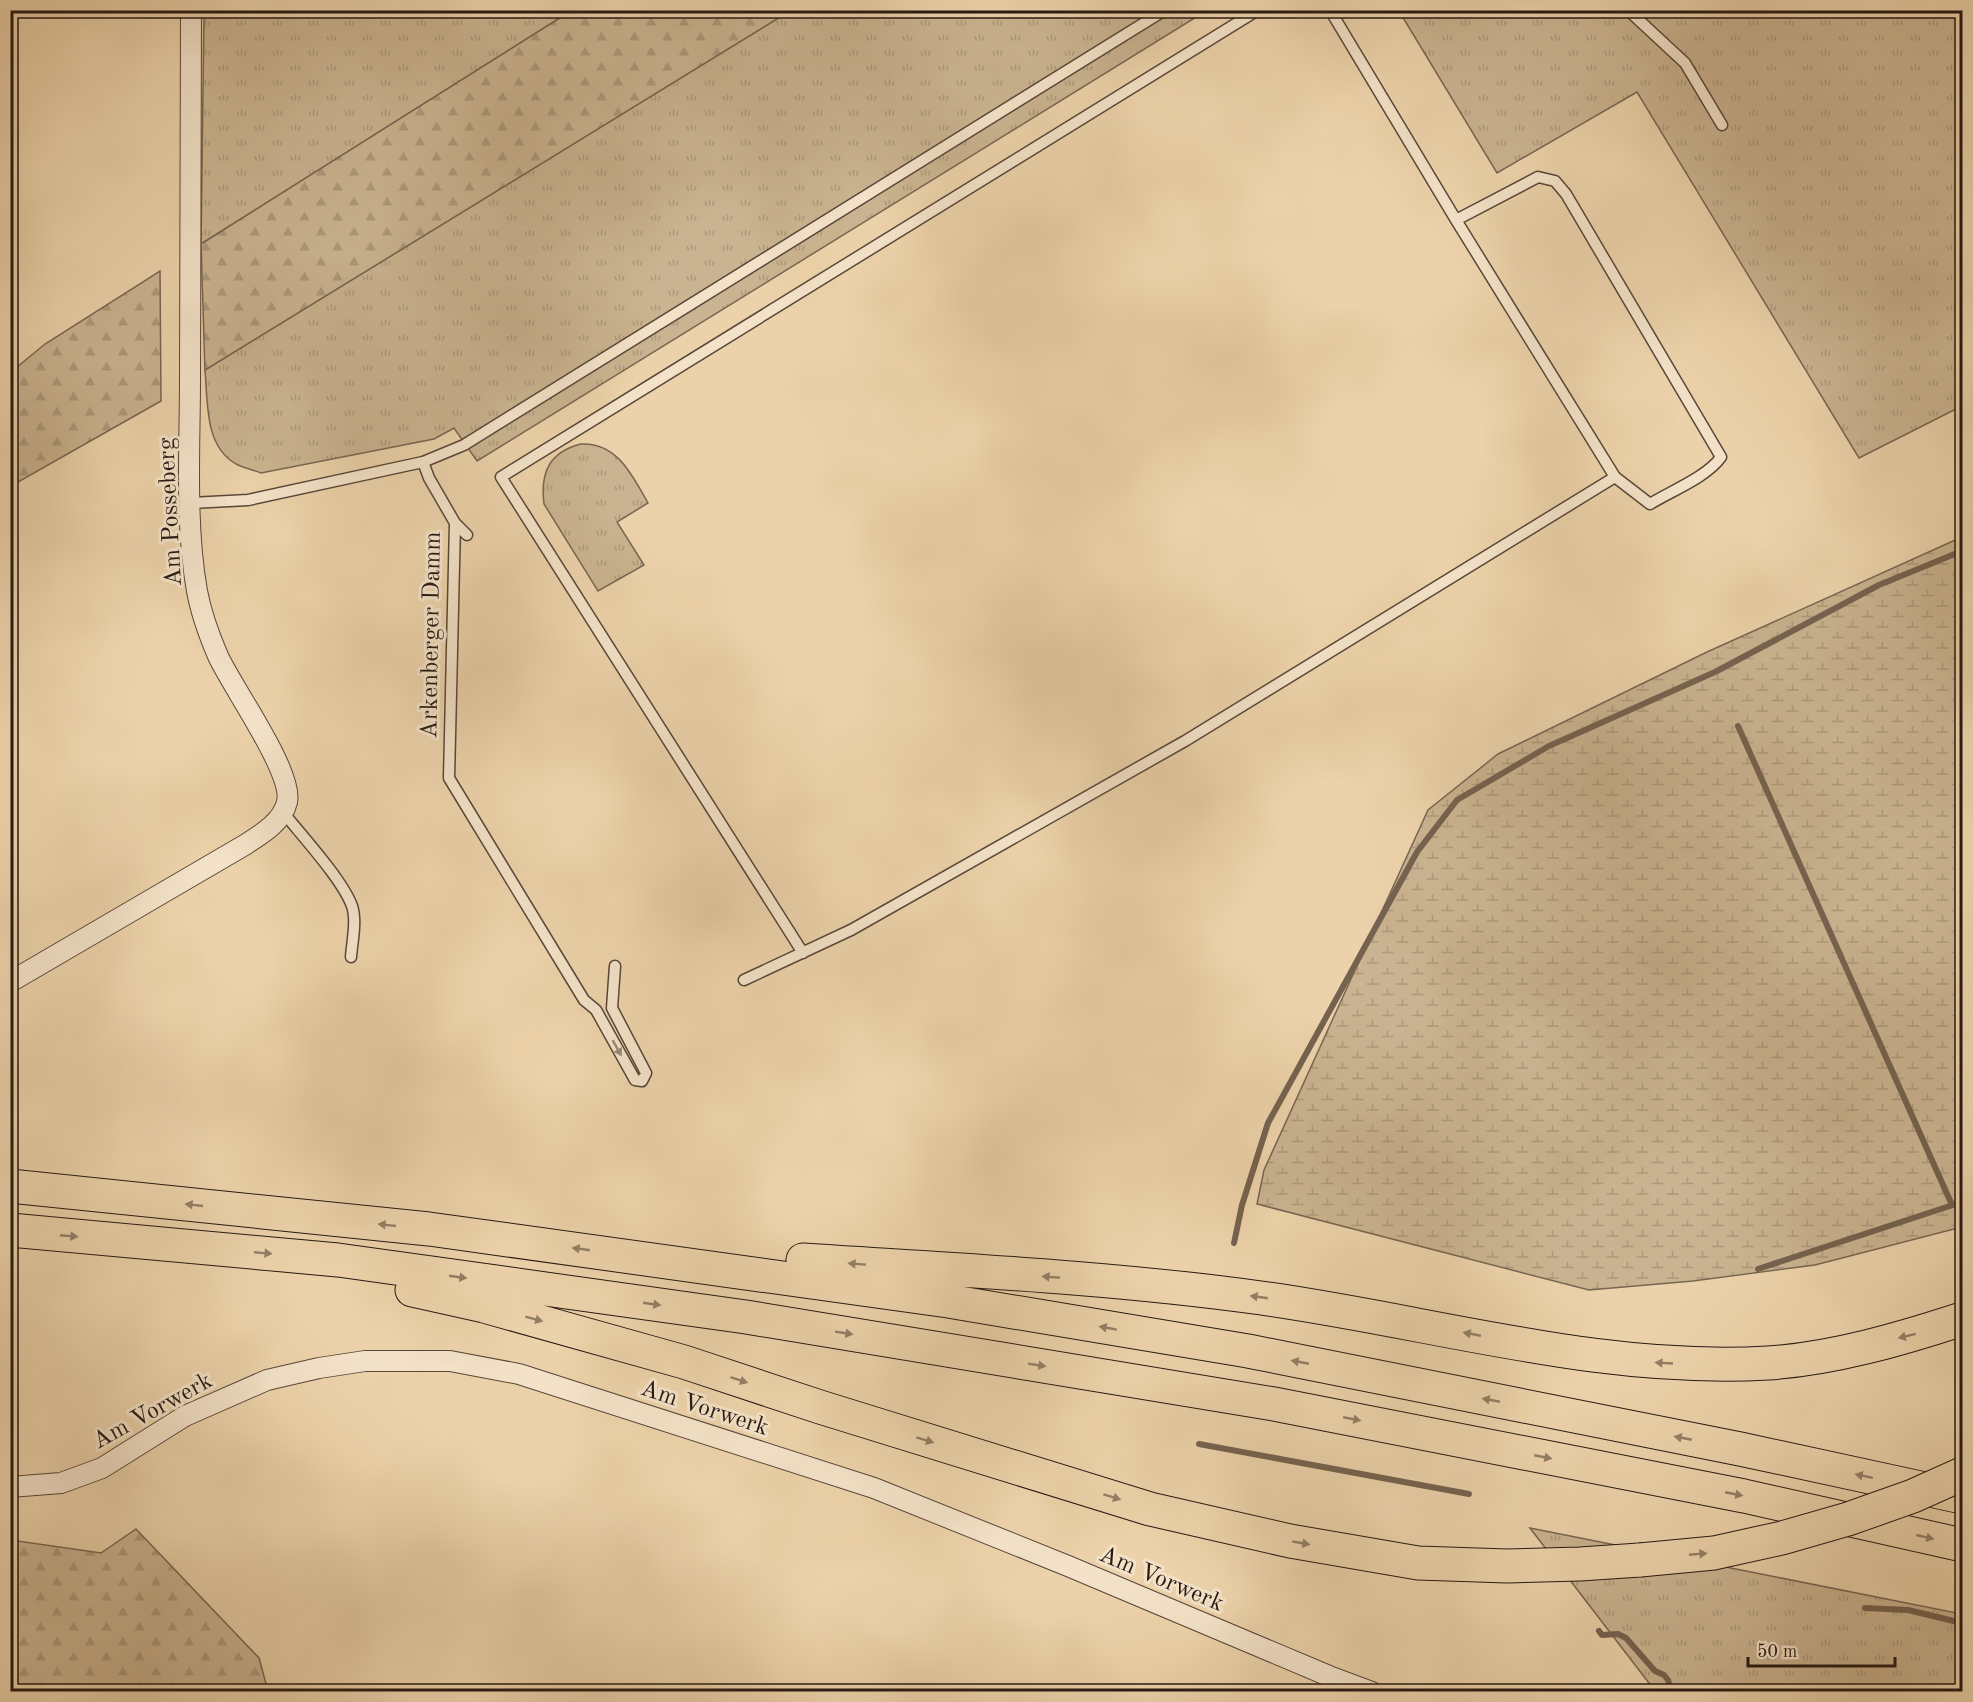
<svg xmlns="http://www.w3.org/2000/svg" width="1973" height="1702" viewBox="0 0 1973 1702" font-family="'Old Standard TT',serif">
<style>
.grass{fill:url(#grass-tufts);stroke:#786652;stroke-width:1.5}
.forest{fill:url(#forest-firs);stroke:#786652;stroke-width:1.5}
.wetland{fill:url(#wetland-marsh);stroke:#786652;stroke-width:1.5}
.lines{fill:none;stroke-linecap:round;stroke-linejoin:round}
.stream{stroke:#75624f;stroke-width:6}
.lane-casing{stroke:#584739;stroke-width:13}
.street-casing{stroke:#584739;stroke-width:22}
.highway-casing{stroke:#261913;stroke-width:35}
.lane{stroke:#f3e2c8;stroke-width:10}
.street{stroke:#f3e2c8;stroke-width:20}
.highway{stroke:#ecd2aa;stroke-width:33}
.highway-bridge-casing{stroke:#261913;stroke-width:35;stroke-linecap:butt}
.highway-bridge{stroke:#ecd2aa;stroke-width:33}
.oneway{fill:#978877}
.oneway2{fill:#937f66}
.labels{text-anchor:middle;stroke-width:6;stroke-linejoin:round;paint-order:stroke}
.street-label{font-size:24px;fill:#261913;stroke:#f3e2c8}
</style>
<defs>
<pattern id="grass-tufts" width="24" height="20" patternUnits="userSpaceOnUse" patternTransform="scale(1.5)"><rect width="24" height="20" fill="#cab390"/><path d="M3 7l-1-3M5 7V3M7 7l1-3M15 17l-1-3M17 17v-4M19 17l1-3" fill="none" stroke="#ad997b"/></pattern>
<pattern id="forest-firs" width="22" height="20" patternUnits="userSpaceOnUse" patternTransform="scale(1.5)"><rect width="22" height="20" fill="#cab390"/><path d="M5 1l3.5 6h-7zM16 11l3.5 6h-7z" fill="#ad997b"/></pattern>
<pattern id="wetland-marsh" width="20" height="14" patternUnits="userSpaceOnUse" patternTransform="scale(1.5)"><rect width="20" height="14" fill="#cab390"/><path d="M1 5h8M5 5V1M11 12h8M15 12V8" fill="none" stroke="#ad997b"/></pattern>
</defs>
<rect width="100%" height="100%" fill="#ecd2aa"/>
<filter id="stains"><feTurbulence type="fractalNoise" baseFrequency=".00333" numOctaves="4"/><feColorMatrix values="0 0 0 0 .2 0 0 0 0 .09 0 0 0 0 .02 0 0 0 .5 -.17"/></filter>
<radialGradient id="worn" r=".72"><stop offset=".6" stop-color="#630" stop-opacity="0"/><stop offset="1" stop-color="#630" stop-opacity=".3"/></radialGradient>
<path class="grass" d="M 204,11 L 204,10 L 571,11 L 201,244 Z
M 790,11 L 1206,11 L 477,461 L 454,428 L 434,439 L 261,473 C 253,470 245,468 238,465 C 204,448 208,402 205,370 Z
M 1399,11 L 1956,11 L 1962,22 L 1962,406 L 1859,458 L 1637,92 L 1497,173 Z
M 581,444 C 617,442 632,475 648,503 L 617,522 L 644,565 L 598,591 L 544,504 C 540,473 549,452 581,444 Z
M 1530,1528 L 1962,1614 L 1962,1691 L 1655,1691 Z"/>
<path class="forest" d="M 571,11 L 790,11 L 205,370 L 201,244 Z
M 160,271 L 161,401 L 11,486 L 11,372 L 45,344 Z
M 136,1529 L 259,1658 L 268,1691 L 11,1691 L 11,1540 L 101,1553 Z"/>
<path class="wetland" d="M 1962,537 L 1962,1227 L 1815,1265 L 1693,1281 L 1589,1290 L 1257,1204 L 1264,1170 L 1428,810 L 1498,754 L 1707,652 Z"/>
<g class="lines">
<path class="stream" d="M 1738,726 L 1952,1205
M 1234,1243 L 1242,1205 L 1268,1123 L 1417,852 L 1457,800 L 1549,746 L 1715,672 L 1879,585 L 1962,551
M 1758,1269 L 1962,1202
M 1199,1444 L 1469,1494
M 1865,1608 L 1908,1610 L 1962,1623
M 1599,1631 L 1602,1635 L 1618,1634 L 1626,1638 L 1655,1671 L 1664,1675 L 1668,1680 L 1671,1692"/>
<defs>
<path id="lane" d="M 1628,10 L 1685,63 L 1722,125
M 1456,220 L 1538,177 L 1555,181 L 1566,194 L 1721,457 C 1707,477 1671,491 1650,504 L 1615,477
M 423,462 L 429,478 L 455,523 L 449,778 L 584,1000 L 596,1010 L 635,1080 L 642,1081 L 646,1073 L 612,1008 L 615,966
M 191,503 L 248,500 L 423,462 L 464,445 L 1165,10
M 455,523 L 467,535
M 283,812 C 302,836 342,879 352,906 C 357,921 352,942 351,957
M 803,953 L 501,477 L 1258,10
M 744,980 L 851,930 L 1185,741 L 1615,477 L 1456,220 L 1330,10"/>
<path id="street" d="M 10,982 L 243,846 C 260,835 282,823 287,802 C 294,773 232,687 218,656 C 209,635 201,613 197,591 C 185,524 190,446 190,378 C 190,256 190,133 191,10
M 10,1487 L 61,1483 L 102,1468 L 185,1416 L 267,1380 L 319,1368 L 365,1361 L 450,1361 L 519,1374 L 874,1488 L 1068,1566 L 1329,1676 L 1372,1692"/>
<path id="highway" d="M 10,1186 L 429,1229 L 948,1301 L 1248,1351 L 1740,1449 L 1962,1497
M 10,1230 L 338,1260 L 746,1317 L 1274,1404 L 1744,1496 L 1962,1545
M 803,1260 C 955,1270 1109,1277 1261,1298 C 1429,1321 1597,1373 1768,1363 C 1832,1359 1901,1339 1962,1319
M 412,1290 L 484,1306 L 684,1362 L 820,1407 L 1150,1509 L 1290,1541 L 1418,1563 L 1507,1566 L 1580,1564 L 1640,1560"/>
</defs>
<use href="#lane" class="lane-casing"/>
<use href="#street" class="street-casing"/>
<use href="#highway" class="highway-casing"/>
<use href="#lane" class="lane"/>
<use href="#street" class="street"/>
<use href="#highway" class="highway"/>
<defs>
<path id="highway-bridge" d="M 1640,1560 L 1714,1553 L 1782,1538 L 1848,1519 L 1913,1496 L 1962,1474"/>
</defs>
<use href="#highway-bridge" class="highway-bridge-casing"/>
<use href="#highway-bridge" class="highway-bridge"/>
</g>
<defs><path id="oneway-solid" d="M-6-.8H1V-3.2L6.5 0L1 3.2V.8H-6Z" transform="scale(1.5)"/></defs>
<use class="oneway" href="#oneway-solid" transform="translate(617 1048) rotate(61)"/>
<g class="oneway2">
<use href="#oneway-solid" transform="translate(194 1205) rotate(-174)"/>
<use href="#oneway-solid" transform="translate(387 1225) rotate(-174)"/>
<use href="#oneway-solid" transform="translate(69 1236) rotate(5)"/>
<use href="#oneway-solid" transform="translate(581 1249) rotate(-172)"/>
<use href="#oneway-solid" transform="translate(263 1253) rotate(5)"/>
<use href="#oneway-solid" transform="translate(857 1264) rotate(-176)"/>
<use href="#oneway-solid" transform="translate(458 1277) rotate(8)"/>
<use href="#oneway-solid" transform="translate(1051 1277) rotate(-175)"/>
<use href="#oneway-solid" transform="translate(1259 1297) rotate(-172)"/>
<use href="#oneway-solid" transform="translate(652 1304) rotate(8)"/>
<use href="#oneway-solid" transform="translate(534 1319) rotate(15)"/>
<use href="#oneway-solid" transform="translate(1108 1328) rotate(-170)"/>
<use href="#oneway-solid" transform="translate(844 1333) rotate(9)"/>
<use href="#oneway-solid" transform="translate(1472 1334) rotate(-169)"/>
<use href="#oneway-solid" transform="translate(1907 1336) rotate(166)"/>
<use href="#oneway-solid" transform="translate(1300 1362) rotate(-169)"/>
<use href="#oneway-solid" transform="translate(1664 1363) rotate(-177)"/>
<use href="#oneway-solid" transform="translate(1037 1365) rotate(9)"/>
<use href="#oneway-solid" transform="translate(739 1380) rotate(18)"/>
<use href="#oneway-solid" transform="translate(1491 1400) rotate(-169)"/>
<use href="#oneway-solid" transform="translate(1352 1419) rotate(11)"/>
<use href="#oneway-solid" transform="translate(1683 1438) rotate(-169)"/>
<use href="#oneway-solid" transform="translate(925 1440) rotate(17)"/>
<use href="#oneway-solid" transform="translate(1543 1457) rotate(11)"/>
<use href="#oneway-solid" transform="translate(1864 1476) rotate(-168)"/>
<use href="#oneway-solid" transform="translate(1734 1494) rotate(11)"/>
<use href="#oneway-solid" transform="translate(1112 1497) rotate(17)"/>
<use href="#oneway-solid" transform="translate(1925 1537) rotate(13)"/>
<use href="#oneway-solid" transform="translate(1301 1543) rotate(10)"/>
<use href="#oneway-solid" transform="translate(1698 1554) rotate(-5)"/>
</g>
<g class="labels">
<g class="street-label">
<text transform="translate(169 512) rotate(-93)" y="8">Am Posseberg</text>
<text transform="translate(430 635) rotate(-89)" y="8">Arkenberger Damm</text>
<text transform="translate(705 1407) rotate(18)" y="8">Am Vorwerk</text>
<text transform="translate(152 1410) rotate(-29)" y="8">Am Vorwerk</text>
<text transform="translate(1162 1578) rotate(23)" y="8">Am Vorwerk</text>
</g>
</g>
<rect width="1973" height="1702" fill="none" stroke="#ecd2aa" stroke-width="36"/>
<rect x="12" y="12" width="1949" height="1678" fill="none" stroke="#261913" stroke-width="3"/>
<rect x="18" y="18" width="1937" height="1666" fill="none" stroke="#261913" stroke-width="1.5"/>
<path d="M1748 1657v9h147v-9" fill="none" stroke="#261913" stroke-width="3"/>
<text x="1757" y="1657" font-size="18" fill="#261913" stroke="#f3e2c8" stroke-width="4.5" paint-order="stroke">50 m</text>
<rect width="100%" height="100%" filter="url(#stains)"/>
<rect width="100%" height="100%" fill="url(#worn)"/>
</svg>
